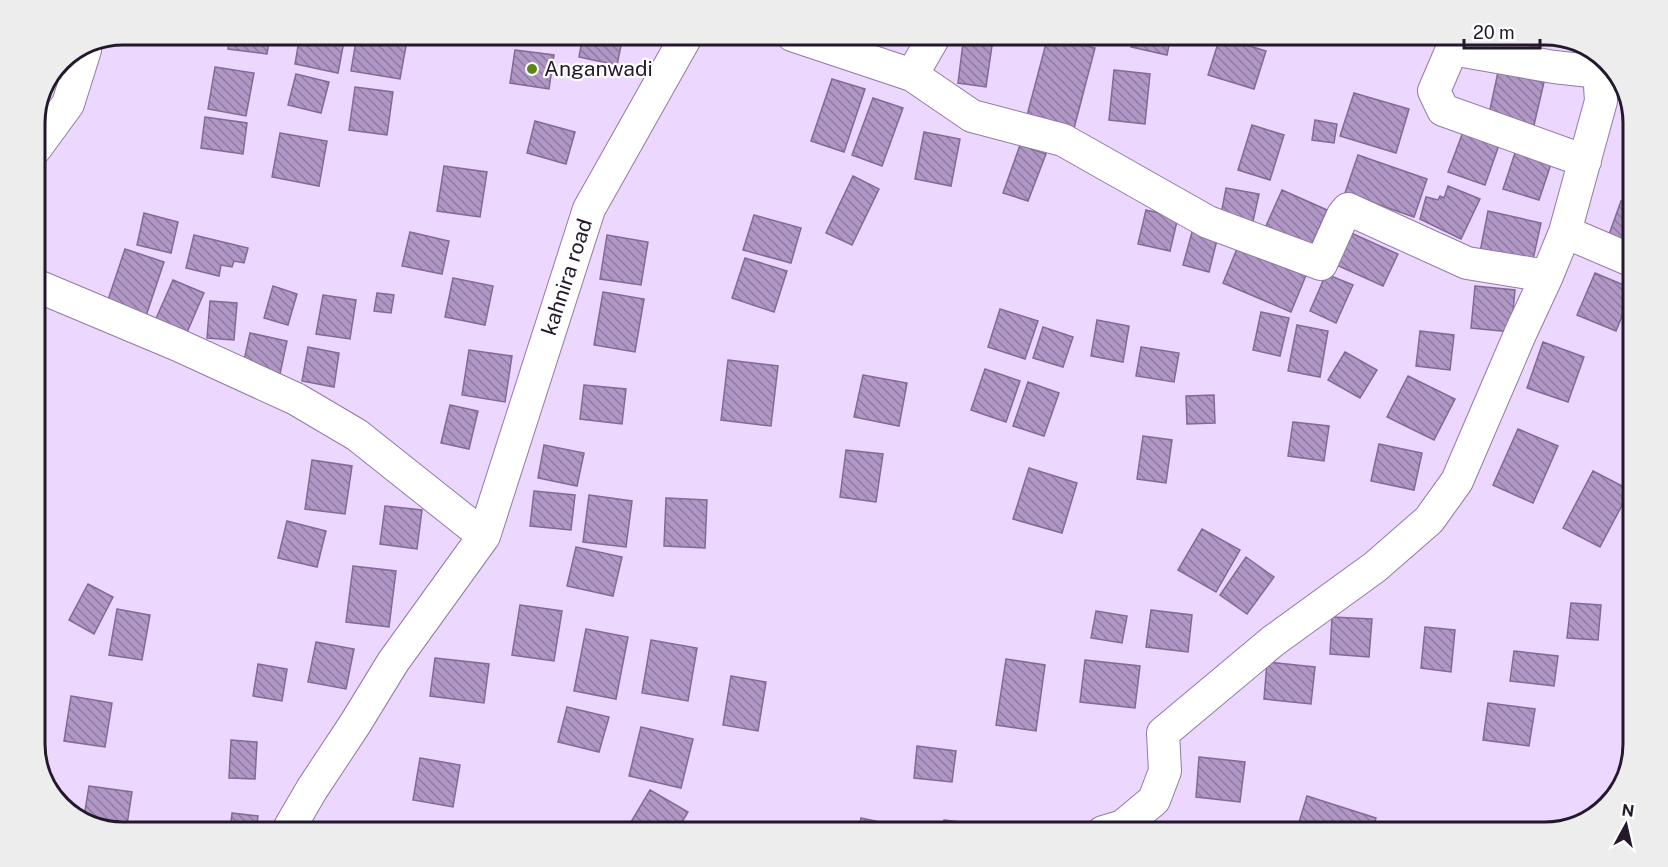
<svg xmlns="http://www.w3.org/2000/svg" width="1668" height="867" viewBox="0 0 1668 867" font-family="'Public Sans',sans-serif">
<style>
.building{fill:url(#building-back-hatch);stroke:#826a96;stroke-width:1.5}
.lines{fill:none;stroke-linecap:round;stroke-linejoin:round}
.minor-casing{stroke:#927aa7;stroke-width:34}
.minor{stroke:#fff;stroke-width:32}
.poi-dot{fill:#5d8714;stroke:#fff;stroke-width:2}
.labels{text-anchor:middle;stroke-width:4.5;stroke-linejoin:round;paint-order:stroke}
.poi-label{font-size:21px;fill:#23192b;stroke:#fff;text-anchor:start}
.street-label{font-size:21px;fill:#23192b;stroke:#fff}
.rim{fill:none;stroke:#23192b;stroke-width:3}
</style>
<defs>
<pattern id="building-back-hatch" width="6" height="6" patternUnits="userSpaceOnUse" patternTransform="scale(1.5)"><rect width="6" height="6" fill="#b097c5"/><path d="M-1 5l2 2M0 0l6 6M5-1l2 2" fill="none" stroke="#8f7aa0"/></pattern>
</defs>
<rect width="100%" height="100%" fill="#ecd7fe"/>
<path class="building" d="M 230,35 L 270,35 L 267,54 L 228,49 Z
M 300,35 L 335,35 L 345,36 L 338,73 L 295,64 Z
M 357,35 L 408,35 L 400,79 L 351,71 Z
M 583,35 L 616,35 L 623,36 L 617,65 L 579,57 Z
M 880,35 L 914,35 L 913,40 Z
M 964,35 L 993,39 L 986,87 L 958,83 Z
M 1134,35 L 1171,35 L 1167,55 L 1131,47 Z
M 1481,35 L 1528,35 L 1524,50 L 1479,48 Z
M 1048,36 L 1095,48 L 1072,136 L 1025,123 Z
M 1220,37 L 1266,51 L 1254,89 L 1208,75 Z
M 515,50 L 554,55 L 549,89 L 510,83 Z
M 215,67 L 254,73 L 246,116 L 208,109 Z
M 1114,70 L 1150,74 L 1145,124 L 1109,120 Z
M 1614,70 L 1619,74 L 1628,102 L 1609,98 Z
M 1498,72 L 1544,82 L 1534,125 L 1489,114 Z
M 296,74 L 329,82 L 321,113 L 288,105 Z
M 832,79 L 865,89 L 844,152 L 811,141 Z
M 355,87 L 393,92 L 387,135 L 349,130 Z
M 1354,93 L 1409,109 L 1396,153 L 1340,136 Z
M 873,98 L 903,108 L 882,166 L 852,155 Z
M 205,117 L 247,123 L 243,154 L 201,148 Z
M 1315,120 L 1337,124 L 1334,143 L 1312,140 Z
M 535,121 L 575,132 L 566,164 L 527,153 Z
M 1252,125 L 1284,135 L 1270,180 L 1238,170 Z
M 924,132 L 960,139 L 951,186 L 915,179 Z
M 1463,132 L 1499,145 L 1485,185 L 1448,172 Z
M 280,133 L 327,141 L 319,186 L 272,177 Z
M 1020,145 L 1046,154 L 1028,201 L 1003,193 Z
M 1516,150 L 1552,161 L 1539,200 L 1503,189 Z
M 1358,155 L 1427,179 L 1414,217 L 1345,193 Z
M 444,166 L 487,172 L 480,217 L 437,211 Z
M 853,176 L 879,189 L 852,245 L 826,233 Z
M 1448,186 L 1480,199 L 1461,239 L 1420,219 L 1426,197 L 1438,200 L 1440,196 L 1444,198 Z
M 1226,188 L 1259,194 L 1252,226 L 1220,220 Z
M 1282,190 L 1327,210 L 1310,248 L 1265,228 Z
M 1621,201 L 1633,205 L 1633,249 L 1607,240 Z
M 1146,210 L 1178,217 L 1170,251 L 1138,244 Z
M 1488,211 L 1541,223 L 1532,264 L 1480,252 Z
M 144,213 L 178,222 L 171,253 L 137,245 Z
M 754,215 L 801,228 L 791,263 L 743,250 Z
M 1194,225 L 1219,232 L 1209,272 L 1183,265 Z
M 410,232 L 449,241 L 442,274 L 402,266 Z
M 1349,232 L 1398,254 L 1383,286 L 1334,264 Z
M 194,235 L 248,248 L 244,263 L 234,261 L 232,267 L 221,265 L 219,276 L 186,268 Z
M 607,235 L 648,242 L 641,285 L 600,279 Z
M 1239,244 L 1307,273 L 1291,312 L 1223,283 Z
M 125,249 L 164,262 L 145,319 L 106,306 Z
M 745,258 L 787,271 L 774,312 L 732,298 Z
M 1595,273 L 1633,289 L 1616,331 L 1577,315 Z
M 1326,274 L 1353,285 L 1336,323 L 1310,311 Z
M 453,278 L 493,286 L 485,325 L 445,317 Z
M 173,280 L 204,293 L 185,337 L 154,323 Z
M 273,286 L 297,294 L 288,325 L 264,318 Z
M 1475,286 L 1515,290 L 1511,332 L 1471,328 Z
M 603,292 L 644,299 L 635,352 L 594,345 Z
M 377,293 L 394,295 L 391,313 L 374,311 Z
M 323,295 L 356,300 L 350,339 L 316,334 Z
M 210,301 L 237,303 L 234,340 L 207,338 Z
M 1000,309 L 1038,321 L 1025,359 L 988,347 Z
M 1261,312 L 1289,318 L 1280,356 L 1253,350 Z
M 1097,320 L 1129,326 L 1123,362 L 1091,356 Z
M 1297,325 L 1328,331 L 1320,377 L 1288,371 Z
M 1043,327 L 1073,337 L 1063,367 L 1033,358 Z
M 1420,331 L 1454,335 L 1450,370 L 1416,366 Z
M 250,333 L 287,341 L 280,374 L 243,365 Z
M 1543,342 L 1584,357 L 1568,402 L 1527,388 Z
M 308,347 L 339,353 L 334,387 L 302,381 Z
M 1141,347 L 1179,353 L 1174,382 L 1136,376 Z
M 469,350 L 512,356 L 505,402 L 462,395 Z
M 1345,352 L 1377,370 L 1360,398 L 1328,380 Z
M 728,360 L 778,366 L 771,426 L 721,420 Z
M 985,369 L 1020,381 L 1006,422 L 971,410 Z
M 863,375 L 907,383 L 899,426 L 854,417 Z
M 1408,376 L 1455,399 L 1434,440 L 1387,417 Z
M 1028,382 L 1059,393 L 1044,436 L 1013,426 Z
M 584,385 L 626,389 L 622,424 L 580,419 Z
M 1214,395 L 1215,423 L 1187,424 L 1186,396 Z
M 450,405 L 478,411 L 469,449 L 441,443 Z
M 1293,422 L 1329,426 L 1324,461 L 1288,456 Z
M 1518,429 L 1558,446 L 1533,503 L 1493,485 Z
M 1143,436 L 1172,440 L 1166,483 L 1137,479 Z
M 1379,444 L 1422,453 L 1414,490 L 1371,481 Z
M 544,445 L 584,453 L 577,486 L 538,478 Z
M 846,450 L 883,454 L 876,502 L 840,497 Z
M 312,460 L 352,466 L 345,514 L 305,509 Z
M 1029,468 L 1077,483 L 1062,533 L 1013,519 Z
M 1593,471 L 1630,490 L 1600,547 L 1563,528 Z
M 534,491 L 575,495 L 571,530 L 530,526 Z
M 589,495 L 632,501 L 626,547 L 583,542 Z
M 666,498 L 707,500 L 705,548 L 664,546 Z
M 385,506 L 422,510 L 417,549 L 380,544 Z
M 287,521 L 326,531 L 317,567 L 278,558 Z
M 1202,529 L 1240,550 L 1216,592 L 1178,570 Z
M 576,547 L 622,557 L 613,596 L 567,586 Z
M 1246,557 L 1274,577 L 1247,614 L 1220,595 Z
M 353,566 L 396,571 L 389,627 L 346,622 Z
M 88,584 L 113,597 L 94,634 L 69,620 Z
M 1571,603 L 1601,605 L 1598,640 L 1567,638 Z
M 520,605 L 562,611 L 554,661 L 512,655 Z
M 117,609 L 150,615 L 142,660 L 109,655 Z
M 1151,610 L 1192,615 L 1188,652 L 1146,647 Z
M 1096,611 L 1127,616 L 1122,643 L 1091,638 Z
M 1332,617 L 1372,619 L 1369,657 L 1330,654 Z
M 1425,627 L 1455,630 L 1451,672 L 1421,668 Z
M 586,629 L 628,637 L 616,699 L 574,691 Z
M 1633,635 L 1633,656 L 1625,652 Z
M 651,640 L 697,648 L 688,701 L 642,693 Z
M 316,642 L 354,649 L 346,689 L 308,682 Z
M 1514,651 L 1558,656 L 1554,686 L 1510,681 Z
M 435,658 L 489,664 L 484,703 L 430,696 Z
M 1006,659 L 1045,665 L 1036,731 L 996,725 Z
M 1085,660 L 1140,666 L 1135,708 L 1080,702 Z
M 1267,662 L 1315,667 L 1311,704 L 1264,699 Z
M 258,664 L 287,669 L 282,701 L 253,696 Z
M 731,676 L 766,682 L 758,731 L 723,725 Z
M 71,696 L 112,703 L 105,747 L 64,741 Z
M 1488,703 L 1535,709 L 1529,746 L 1483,740 Z
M 567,707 L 609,717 L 599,752 L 558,742 Z
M 641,727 L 693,739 L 681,788 L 629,776 Z
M 231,740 L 257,742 L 255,779 L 229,778 Z
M 917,746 L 956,751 L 952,782 L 914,778 Z
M 1199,757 L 1245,762 L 1240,802 L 1196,797 Z
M 420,758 L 460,765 L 453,807 L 413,800 Z
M 89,786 L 132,792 L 126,831 L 83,823 Z
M 650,790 L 688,812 L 676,832 L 625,832 Z
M 1307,796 L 1376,818 L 1372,832 L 1296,832 Z
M 232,813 L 258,816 L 256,832 L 230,832 Z
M 861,818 L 899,826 L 898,832 L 858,832 Z
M 944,820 L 985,825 L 984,832 L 943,832 Z"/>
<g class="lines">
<defs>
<path id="minor" d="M 792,35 L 912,75
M 935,35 L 912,75 L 972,116 L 1063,140 L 1208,222 L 1321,264 L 1343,215 L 1348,209 L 1467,263 L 1547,276
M 35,149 L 68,104 L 85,50
M 1585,161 L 1443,110 L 1434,91 L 1452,49 L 1554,67 L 1599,72
M 1565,232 L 1601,101 L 1598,56
M 35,285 L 178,345 L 296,399 L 357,435 L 484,536 L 393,662 L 355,724 L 312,789 L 291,825 L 288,832
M 484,536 L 589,209 L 687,35
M 1103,832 L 1123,826 L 1154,800 L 1165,771 L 1163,733 L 1273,641 L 1375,567 L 1429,520 L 1457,481 L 1521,332 L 1547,276 L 1565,232 L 1633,261"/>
</defs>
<use href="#minor" class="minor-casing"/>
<use href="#minor" class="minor"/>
</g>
<circle class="poi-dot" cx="532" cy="69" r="6"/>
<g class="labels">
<g class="poi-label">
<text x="544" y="76">Anganwadi</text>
</g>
<g class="street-label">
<text transform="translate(567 277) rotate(-72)" y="7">kahnira road</text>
</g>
</g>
<path d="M0 0H1668V867H0ZM123 45H1545A78 78 0 0 1 1623 123V744A78 78 0 0 1 1545 822H123A78 78 0 0 1 45 744V123A78 78 0 0 1 123 45Z" fill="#ededee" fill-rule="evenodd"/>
<path class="rim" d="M123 45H1545A78 78 0 0 1 1623 123V744A78 78 0 0 1 1545 822H123A78 78 0 0 1 45 744V123A78 78 0 0 1 123 45Z"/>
<g transform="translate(1626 825) rotate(8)" stroke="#ffffff" stroke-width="4.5" paint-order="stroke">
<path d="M0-4.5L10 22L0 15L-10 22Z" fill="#23192b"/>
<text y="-9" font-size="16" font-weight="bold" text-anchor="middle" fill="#23192b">N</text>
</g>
<path d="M1464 39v9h76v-9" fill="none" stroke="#23192b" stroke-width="3"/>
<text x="1473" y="39" font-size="18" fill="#23192b" stroke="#ffffff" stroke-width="4.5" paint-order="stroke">20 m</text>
</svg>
